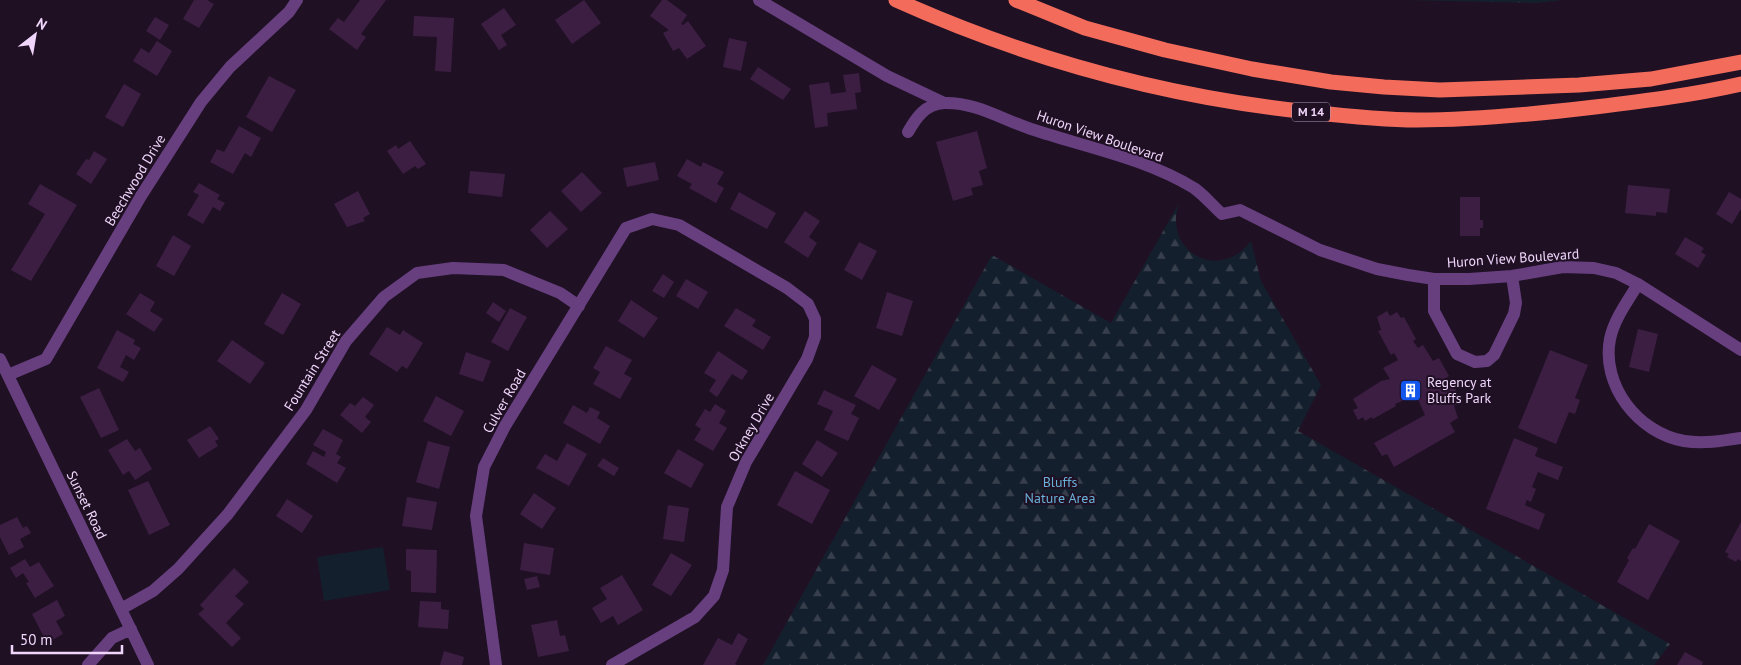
<svg xmlns="http://www.w3.org/2000/svg" width="1741" height="665" viewBox="0 0 1741 665" font-family="'PT Sans',sans-serif">
<style>
.green{fill:#141f2d}
.forest{fill:url(#forest-firs)}
.building{fill:#3c1e43}
.lines{fill:none;stroke-linecap:round;stroke-linejoin:round}
.minor{stroke:#673f7f;stroke-width:12}
.highway{stroke:#f36c5b;stroke-width:15}
.labels{text-anchor:middle;stroke-width:4;stroke-linejoin:round;paint-order:stroke}
.shield{fill:#1f1024;stroke:#b29bbb;stroke-width:1}
.shield-label{font-size:12px;font-weight:bold;fill:#f1d6fc}
.street-label{font-size:14px;fill:#f1d6fc;stroke:#1f1024}
.poi-label{font-size:14px;fill:#f1d6fc;stroke:#1f1024;text-anchor:start}
.park-label{font-size:14px;fill:#68b1d7;stroke:#1f1024}
</style>
<defs>
<pattern id="forest-firs" width="22" height="20" patternUnits="userSpaceOnUse" patternTransform="scale(1.25)"><rect width="22" height="20" fill="#141f2d"/><path d="M5 1l3.5 6h-7zM16 11l3.5 6h-7z" fill="#373f4c"/></pattern>
</defs>
<rect width="100%" height="100%" fill="#1f1024"/>
<path class="green" d="M 383,547 L 390,590 L 324,601 L 317,557 Z"/>
<path class="forest" d="M 1405,0 L 1563,0 L 1535,3 Z
M 1179,203 C 1162,252 1220,283 1251,241 L 1261,281 L 1321,385 L 1298,431 L 1670,644 L 1654,665 L 763,665 L 992,255 L 1111,323 Z"/>
<path class="building" d="M 194,0 L 207,0 L 214,4 L 199,28 L 183,19 Z
M 360,0 L 386,0 L 361,34 L 366,37 L 357,50 L 329,29 L 338,18 L 344,22 Z
M 584,0 L 601,23 L 572,44 L 555,20 Z
M 662,0 L 667,0 L 687,15 L 681,24 L 683,25 L 688,21 L 706,46 L 687,59 L 679,48 L 673,51 L 663,33 L 669,30 L 650,16 Z
M 504,8 L 516,25 L 501,35 L 507,45 L 499,50 L 481,24 Z
M 414,16 L 454,18 L 451,72 L 435,71 L 437,37 L 413,36 Z
M 155,17 L 169,25 L 160,40 L 146,31 Z
M 729,38 L 747,42 L 741,71 L 723,67 Z
M 157,41 L 172,51 L 157,76 L 133,61 L 141,48 L 149,53 Z
M 758,67 L 791,89 L 783,100 L 750,79 Z
M 859,73 L 861,92 L 855,93 L 857,109 L 827,113 L 828,126 L 815,128 L 809,85 L 829,82 L 831,94 L 846,92 L 843,75 Z
M 269,76 L 296,90 L 272,132 L 246,117 Z
M 124,84 L 141,94 L 123,127 L 105,117 Z
M 239,126 L 261,138 L 251,157 L 245,153 L 233,174 L 210,162 L 217,149 L 224,152 Z
M 977,131 L 987,168 L 979,171 L 983,185 L 971,188 L 973,195 L 953,201 L 936,142 Z
M 410,141 L 426,164 L 418,169 L 415,166 L 403,174 L 387,151 L 396,145 L 398,149 Z
M 94,151 L 107,159 L 91,184 L 76,174 L 86,159 L 89,160 Z
M 687,159 L 701,167 L 703,162 L 724,172 L 717,184 L 724,188 L 716,203 L 689,188 L 692,184 L 677,176 Z
M 655,162 L 659,180 L 627,187 L 623,168 Z
M 470,171 L 505,174 L 502,197 L 468,193 Z
M 582,172 L 602,193 L 581,212 L 561,191 Z
M 199,183 L 220,195 L 217,199 L 225,203 L 220,211 L 213,207 L 203,224 L 187,215 L 199,195 L 193,192 Z
M 40,184 L 77,205 L 31,281 L 11,270 L 45,214 L 28,204 Z
M 1628,185 L 1670,189 L 1667,213 L 1656,212 L 1656,216 L 1625,213 Z
M 358,191 L 370,214 L 363,218 L 365,221 L 347,227 L 334,204 Z
M 739,192 L 776,213 L 767,229 L 730,209 Z
M 1729,192 L 1741,199 L 1741,209 L 1732,224 L 1716,214 Z
M 1460,197 L 1480,197 L 1480,220 L 1483,220 L 1483,228 L 1480,228 L 1480,236 L 1460,236 Z
M 550,211 L 568,229 L 547,248 L 530,230 Z
M 805,211 L 820,221 L 809,237 L 817,243 L 808,258 L 784,242 Z
M 173,235 L 191,246 L 174,276 L 156,266 Z
M 1685,237 L 1704,248 L 1701,252 L 1706,255 L 1698,268 L 1675,254 Z
M 859,242 L 877,251 L 862,280 L 844,270 Z
M 663,274 L 674,282 L 664,298 L 652,291 Z
M 686,279 L 708,292 L 698,309 L 676,296 Z
M 887,292 L 913,301 L 902,336 L 876,328 Z
M 140,293 L 155,302 L 150,311 L 163,319 L 154,332 L 126,314 Z
M 282,293 L 301,304 L 283,335 L 264,324 Z
M 631,300 L 658,318 L 644,338 L 618,321 Z
M 493,302 L 506,311 L 499,322 L 486,313 Z
M 510,308 L 527,317 L 508,351 L 491,342 Z
M 736,308 L 756,320 L 752,326 L 771,337 L 763,350 L 724,326 Z
M 1387,311 L 1390,316 L 1397,312 L 1401,318 L 1404,317 L 1416,339 L 1413,341 L 1418,348 L 1423,345 L 1433,361 L 1439,358 L 1449,376 L 1446,378 L 1450,386 L 1453,385 L 1462,401 L 1454,406 L 1458,418 L 1450,423 L 1455,432 L 1394,467 L 1387,454 L 1382,456 L 1374,443 L 1425,415 L 1416,395 L 1395,404 L 1396,406 L 1373,419 L 1372,417 L 1365,421 L 1363,417 L 1358,420 L 1353,410 L 1358,408 L 1353,399 L 1381,381 L 1390,379 L 1383,368 L 1398,360 L 1394,353 L 1391,355 L 1378,331 L 1381,330 L 1377,317 Z
M 387,327 L 400,335 L 403,330 L 423,343 L 407,369 L 402,366 L 397,372 L 369,354 Z
M 1638,329 L 1658,334 L 1649,372 L 1629,367 Z
M 117,330 L 135,340 L 133,344 L 141,348 L 134,360 L 126,355 L 120,367 L 129,372 L 123,382 L 97,368 Z
M 232,340 L 265,363 L 250,384 L 217,361 Z
M 606,346 L 632,360 L 624,374 L 632,378 L 620,399 L 593,384 L 600,372 L 593,368 Z
M 1550,350 L 1588,365 L 1575,398 L 1580,400 L 1575,414 L 1569,412 L 1556,444 L 1518,428 Z
M 718,351 L 748,371 L 742,380 L 732,374 L 717,397 L 709,391 L 716,380 L 704,373 Z
M 466,352 L 491,361 L 483,382 L 459,374 Z
M 872,365 L 897,379 L 879,410 L 854,396 Z
M 99,388 L 119,430 L 101,438 L 80,397 Z
M 824,390 L 856,405 L 851,414 L 859,418 L 848,441 L 824,430 L 833,411 L 817,404 Z
M 436,396 L 464,411 L 451,436 L 423,421 Z
M 363,397 L 374,405 L 365,417 L 371,422 L 362,433 L 340,415 L 350,403 L 355,406 Z
M 715,404 L 726,411 L 719,423 L 727,428 L 713,451 L 694,440 L 701,429 L 695,425 L 705,409 L 710,412 Z
M 573,405 L 587,413 L 590,407 L 600,412 L 597,418 L 610,426 L 600,444 L 563,423 Z
M 210,426 L 219,439 L 215,441 L 218,446 L 199,458 L 187,440 Z
M 323,429 L 343,440 L 336,454 L 341,457 L 337,463 L 346,468 L 337,483 L 306,464 L 313,451 L 324,457 L 326,452 L 313,445 Z
M 1514,438 L 1538,448 L 1535,456 L 1563,467 L 1558,480 L 1538,472 L 1532,487 L 1536,489 L 1531,502 L 1527,500 L 1525,505 L 1545,514 L 1539,530 L 1486,509 Z
M 127,439 L 135,451 L 140,448 L 152,469 L 135,480 L 129,471 L 123,475 L 108,450 Z
M 817,440 L 838,453 L 822,477 L 802,464 Z
M 428,441 L 450,447 L 439,489 L 416,482 Z
M 567,443 L 587,454 L 569,486 L 536,468 L 545,454 L 557,461 Z
M 678,449 L 704,464 L 691,488 L 664,473 Z
M 603,458 L 619,468 L 614,476 L 597,466 Z
M 795,471 L 830,490 L 812,524 L 777,505 Z
M 148,481 L 170,525 L 149,535 L 128,490 Z
M 534,493 L 556,508 L 542,529 L 520,514 Z
M 407,497 L 437,502 L 432,530 L 402,526 Z
M 287,499 L 313,516 L 302,533 L 276,516 Z
M 668,505 L 689,508 L 684,542 L 663,539 Z
M 17,517 L 23,528 L 27,526 L 31,533 L 20,539 L 24,547 L 9,555 L 0,537 L 0,525 Z
M 1741,522 L 1741,561 L 1738,559 L 1736,562 L 1727,557 L 1729,554 L 1725,552 Z
M 1649,524 L 1680,541 L 1648,600 L 1617,582 L 1629,560 L 1627,558 L 1633,548 L 1635,549 Z
M 524,543 L 554,548 L 550,575 L 520,570 Z
M 406,549 L 437,550 L 436,593 L 411,592 L 411,571 L 406,570 Z
M 671,553 L 692,565 L 671,596 L 652,585 Z
M 25,559 L 30,567 L 39,562 L 54,586 L 35,598 L 26,583 L 29,582 L 23,573 L 16,578 L 10,568 Z
M 234,568 L 249,582 L 235,596 L 244,604 L 226,623 L 241,638 L 232,647 L 198,614 L 204,609 L 200,605 Z
M 622,575 L 643,610 L 618,625 L 613,616 L 601,623 L 592,608 L 607,599 L 600,588 Z
M 537,576 L 540,587 L 527,590 L 524,579 Z
M 57,600 L 65,616 L 56,621 L 63,634 L 47,643 L 32,614 Z
M 420,601 L 441,602 L 441,609 L 449,610 L 448,629 L 418,627 Z
M 557,620 L 560,636 L 565,635 L 569,651 L 538,657 L 531,625 Z
M 738,633 L 748,639 L 735,664 L 737,665 L 703,665 L 718,638 L 732,645 Z
M 444,651 L 464,657 L 462,665 L 440,665 Z
M 1685,652 L 1703,662 L 1702,665 L 1677,665 Z"/>
<g class="lines">
<path class="minor" d="M 759,0 L 887,76 L 944,103
M 908,132 C 916,118 925,104 944,103 C 976,102 1001,119 1031,129 C 1085,147 1145,158 1194,188 C 1204,195 1213,206 1222,214 L 1240,210 L 1320,250 L 1377,269 L 1408,275 L 1434,279 L 1469,279 L 1512,276 L 1563,267 L 1594,268 L 1616,273 L 1638,284 L 1741,350
M 1434,279 L 1434,311 L 1457,354 L 1475,362 L 1487,361 L 1494,355 L 1514,314 L 1516,303 L 1512,276
M 1638,284 C 1628,301 1614,319 1610,339 C 1601,385 1638,433 1684,441 C 1703,444 1722,441 1741,438
M 0,359 L 148,665
M 8,375 L 46,359 L 141,196 L 201,102 L 230,67 L 289,12 L 297,0
M 121,609 L 153,591 L 178,569 L 228,514 L 306,410 L 346,341 L 384,297 L 417,273 L 453,268 L 504,270 L 560,293 L 579,306
M 88,665 L 112,638 L 131,629
M 496,665 L 476,516 L 484,467 L 505,426 L 626,228 L 652,219 L 679,225 L 787,288 L 808,304 L 815,319 L 815,337 L 807,359 L 746,462 L 727,507 L 723,570 L 714,596 L 695,617 L 612,665"/>
<path class="highway" d="M 896,0 C 1027,59 1166,97 1309,112 C 1345,116 1381,120 1417,120 C 1477,120 1536,114 1595,107 C 1644,101 1693,95 1741,84
M 1016,0 L 1085,28 L 1165,50 L 1252,69 L 1331,82 L 1384,87 L 1440,90 L 1579,85 L 1651,79 L 1741,62"/>
</g>
<defs>
<symbol id="building-square" viewBox="-11 -11 22 22"><rect x="-9" y="-9" width="18" height="18" rx="4" fill="#1256ec" stroke="#1f1024"/><path d="M-4-6H4V6H1V3H-1V6H-4ZM-2.5-4.3h1.7v1.8h-1.7ZM.8-4.3h1.7v1.8H.8ZM-2.5-1h1.7V.8h-1.7ZM.8-1h1.7V.8H.8Z" fill="#fff"/></symbol>
</defs>
<g fill-rule="evenodd">
<use href="#building-square" x="1398" y="378" width="25" height="25"/>
</g>
<g class="labels">
<rect class="shield" x="1292" y="102.5" width="38" height="19" rx="4"/>
<g class="shield-label">
<text x="1311" y="116">M 14</text>
</g>
<g class="street-label">
<text transform="translate(1100 136) rotate(19)" y="5">Huron View Boulevard</text>
<text transform="translate(135 180) rotate(-59)" y="5">Beechwood Drive</text>
<text transform="translate(1513 258) rotate(-4)" y="5">Huron View Boulevard</text>
<text transform="translate(312 370) rotate(-58)" y="5">Fountain Street</text>
<text transform="translate(504 401) rotate(-60)" y="5">Culver Road</text>
<text transform="translate(751 427) rotate(-60)" y="5">Orkney Drive</text>
<text transform="translate(87 505) rotate(64)" y="5">Sunset Road</text>
</g>
<g class="poi-label">
<text x="1427" y="387">Regency at<tspan x="1427" dy="16">Bluffs Park</tspan></text>
</g>
<g class="park-label">
<text x="1060" y="487">Bluffs<tspan x="1060" dy="16">Nature Area</tspan></text>
</g>
</g>
<g transform="translate(35 35) rotate(31)" stroke="#1f1024" stroke-width="4" paint-order="stroke">
<path d="M0-4L9 19L0 12L-9 19Z" fill="#f1d6fc"/>
<text y="-8" font-size="14" font-weight="bold" text-anchor="middle" fill="#f1d6fc">N</text>
</g>
<path d="M12 645v8h110v-8" fill="none" stroke="#f1d6fc" stroke-width="2.5"/>
<text x="20" y="645" font-size="15" fill="#f1d6fc" stroke="#1f1024" stroke-width="4" paint-order="stroke">50 m</text>
</svg>
